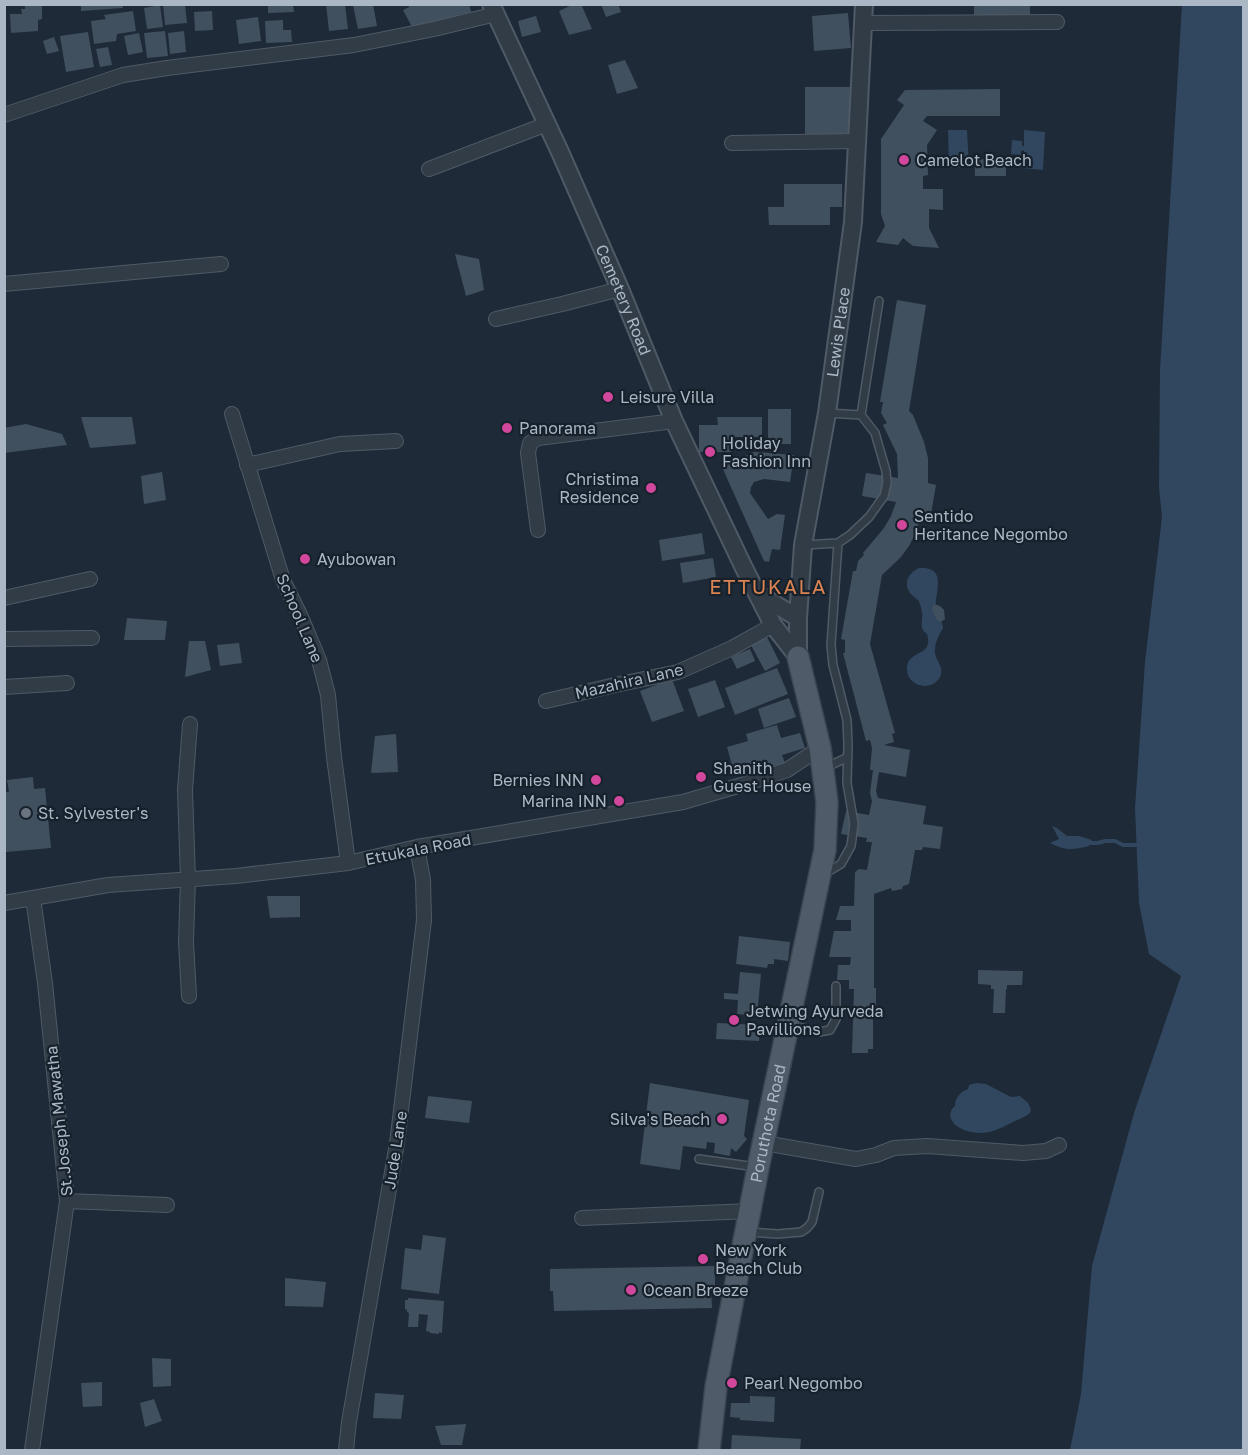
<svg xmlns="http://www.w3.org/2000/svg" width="1248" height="1455" viewBox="0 0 1248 1455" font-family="'Golos Text',sans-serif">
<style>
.water{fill:#30475f}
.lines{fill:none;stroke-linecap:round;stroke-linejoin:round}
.stream{stroke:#30475f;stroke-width:4}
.building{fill:#41505f}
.service-casing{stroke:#4f5a66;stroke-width:10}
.minor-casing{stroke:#4f5a66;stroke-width:16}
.tertiary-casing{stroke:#4f5a66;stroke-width:20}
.primary-casing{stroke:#3b4551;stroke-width:24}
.service{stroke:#323c47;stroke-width:7}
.minor{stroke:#323c47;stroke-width:14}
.tertiary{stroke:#323c47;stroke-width:16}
.primary{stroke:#4f5b68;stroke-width:21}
.hotel-dot{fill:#d1479c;stroke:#17212c;stroke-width:2}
.worship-dot{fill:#6b7280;stroke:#17212c;stroke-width:2}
.labels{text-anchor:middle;stroke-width:4.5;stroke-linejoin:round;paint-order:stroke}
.poi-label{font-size:16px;fill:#abb7c5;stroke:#17212c;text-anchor:start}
.street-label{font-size:16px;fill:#abb7c5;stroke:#17212c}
.quarter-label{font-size:20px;letter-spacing:1.5px;fill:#d98452;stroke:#17212c}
</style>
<rect width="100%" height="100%" fill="#1e2a37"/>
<path class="water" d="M 1182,5 L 1244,5 L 1243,1450 L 1070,1450 L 1081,1394 L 1092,1266 L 1134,1113 L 1181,976 L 1149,954 L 1139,903 L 1135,808 L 1145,662 L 1162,517 L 1159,488 L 1160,370 Z
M 948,130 L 967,130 L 969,167 L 949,168 Z
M 1024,130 L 1045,132 L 1043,170 L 1021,168 L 1021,160 L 1024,160 L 1024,150 L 1021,151 L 1021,155 L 1011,154 L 1012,140 L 1022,141 L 1022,146 L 1024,146 Z
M 919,568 C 950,566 933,595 936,610 C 936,615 939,620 942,623 L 943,628 C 939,635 935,642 935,650 C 934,660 945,666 940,677 C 931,693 905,686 907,667 C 909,649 934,657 927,634 C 920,629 922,626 922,618 C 923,614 921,608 920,604 C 918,598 915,599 911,594 C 902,584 909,572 919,568 Z
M 1052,826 L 1057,828 L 1067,836 L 1079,836 L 1092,840 L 1089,846 C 1072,850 1066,851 1050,843 L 1059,839 Z
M 976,1083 L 986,1084 L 1011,1097 L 1020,1096 L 1028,1103 L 1031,1109 L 1030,1113 C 1024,1118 1019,1119 1013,1122 C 1003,1127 994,1132 983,1133 C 976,1133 966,1132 960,1128 C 951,1124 946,1113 955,1106 C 955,1098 960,1092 968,1089 L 969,1085 Z"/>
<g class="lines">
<path class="stream" d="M 1091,843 L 1097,843 L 1106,841 L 1115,841 L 1123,845 L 1136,845"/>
</g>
<path class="building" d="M 42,4 L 42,19 L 38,20 L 38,31 L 11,33 L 10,14 L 22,14 L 21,9 L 25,9 L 25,5 Z
M 81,4 L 122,4 L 123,8 L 81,11 Z
M 163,4 L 185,4 L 187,23 L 165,25 Z
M 268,4 L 293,4 L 294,12 L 268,13 Z
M 326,4 L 345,4 L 348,29 L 329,31 Z
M 357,4 L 373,4 L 377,26 L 358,29 L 353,5 Z
M 409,4 L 469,4 L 471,12 L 458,15 L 458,18 L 447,22 L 445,19 L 412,27 L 403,10 L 409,7 Z
M 574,4 L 581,4 L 592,29 L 569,35 L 559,11 Z
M 601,4 L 618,4 L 621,12 L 606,17 Z
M 974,4 L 1030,4 L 1030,19 L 974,19 Z
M 160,5 L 163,27 L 147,29 L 144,8 Z
M 133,11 L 136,31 L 117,34 L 116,41 L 94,44 L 91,21 L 106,19 L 104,15 Z
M 212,11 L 213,30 L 195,31 L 194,12 Z
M 848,13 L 851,48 L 814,51 L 812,16 Z
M 536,16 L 541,32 L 522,37 L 518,21 Z
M 258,17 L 261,41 L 239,44 L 236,20 Z
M 283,20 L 283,30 L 291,30 L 292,42 L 266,43 L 265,21 Z
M 165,31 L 168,56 L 147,58 L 144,33 Z
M 184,31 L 186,52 L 170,54 L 168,33 Z
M 88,32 L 94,67 L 66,72 L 60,36 Z
M 139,33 L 143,52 L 128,55 L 124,36 Z
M 54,37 L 59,51 L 47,54 L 43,41 Z
M 108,47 L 112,65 L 100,67 L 96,49 Z
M 625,60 L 638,88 L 617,94 L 608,65 Z
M 805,87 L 850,87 L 849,138 L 805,137 Z
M 1000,89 L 1000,116 L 927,116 L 923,121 L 937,130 L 927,145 L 928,175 L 923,176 L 923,189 L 943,189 L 943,210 L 929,209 L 929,228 L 939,248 L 913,246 L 903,238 L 898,245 L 876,242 L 885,226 L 881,214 L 881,139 L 904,105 L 897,100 L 905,90 Z
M 975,159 L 1006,160 L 1006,176 L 975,176 Z
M 784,184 L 842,184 L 842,207 L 830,207 L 830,225 L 769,225 L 768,207 L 784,207 Z
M 455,254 L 479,259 L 484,290 L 466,296 Z
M 897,300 L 926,305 L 909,411 L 913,415 L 924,442 L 928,458 L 928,483 L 936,485 L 931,514 L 923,512 L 916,532 L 909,546 L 901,557 L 882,575 L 870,644 L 895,733 L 892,734 L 894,742 L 884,745 L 910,750 L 906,777 L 879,772 L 876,791 L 878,798 L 926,806 L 923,824 L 943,827 L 940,849 L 923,847 L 922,850 L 915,850 L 909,884 L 903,886 L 902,889 L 892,891 L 891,888 L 874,894 L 874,988 L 876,988 L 876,1006 L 873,1006 L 873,1049 L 868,1049 L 868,1053 L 852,1053 L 854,989 L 849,989 L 849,980 L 837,980 L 838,965 L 850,965 L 851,957 L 829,957 L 834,931 L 851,931 L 851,920 L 836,920 L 840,906 L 854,906 L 855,872 L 859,869 L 867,870 L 872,842 L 866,842 L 867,838 L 841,834 L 846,811 L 869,815 L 872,801 L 870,793 L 873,770 L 870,770 L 872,748 L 870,740 L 866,741 L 843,653 L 845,653 L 845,640 L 841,639 L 853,571 L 856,571 L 858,561 L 864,555 L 863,553 L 884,528 L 891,516 L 896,502 L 862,496 L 866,473 L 898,478 L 897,454 L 883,425 L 887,423 L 881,413 L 883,402 L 880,402 Z
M 768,409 L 791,409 L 791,444 L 768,444 Z
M 81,417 L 132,417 L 136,444 L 90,448 Z
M 717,417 L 762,417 L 762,437 L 731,437 L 731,452 L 699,452 L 699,425 L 718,425 Z
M 26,424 L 62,434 L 67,445 L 4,453 L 4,428 Z
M 754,452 L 794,455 L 790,482 L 764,479 L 754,482 L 751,487 L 750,493 L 768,519 L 777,514 L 785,515 L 780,550 L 772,549 L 769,562 L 764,561 L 722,467 Z
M 162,472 L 166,500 L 144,504 L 141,476 Z
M 702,533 L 705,554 L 662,561 L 659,540 Z
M 713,558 L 716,577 L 683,583 L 680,563 Z
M 934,604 L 940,606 L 944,610 L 945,619 L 941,622 L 937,620 L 933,612 L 932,609 Z
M 127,618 L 167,621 L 165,640 L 124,640 Z
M 767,637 L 780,663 L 765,671 L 751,645 Z
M 189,641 L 205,641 L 211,670 L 185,677 Z
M 239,643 L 242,663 L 220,666 L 217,645 Z
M 750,649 L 755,661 L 737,669 L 731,657 Z
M 777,668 L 788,694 L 735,715 L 725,688 Z
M 672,679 L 684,711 L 652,722 L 640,691 Z
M 715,680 L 725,707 L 698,717 L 688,689 Z
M 789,698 L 796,717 L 764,728 L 758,709 Z
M 777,725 L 781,738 L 800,733 L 805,748 L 782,755 L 785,763 L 764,769 L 762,761 L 733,769 L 727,747 L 748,741 L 746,734 Z
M 396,734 L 398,772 L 371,773 L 375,736 Z
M 33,777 L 34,789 L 45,788 L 51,848 L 6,852 L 5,835 L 5,792 L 9,792 L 7,780 Z
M 267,896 L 300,896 L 300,917 L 270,918 Z
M 739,936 L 790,942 L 788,961 L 774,959 L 774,964 L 768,964 L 767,968 L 736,964 Z
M 978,970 L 1023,971 L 1022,985 L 1007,985 L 1007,989 L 1006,989 L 1005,1013 L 993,1013 L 994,989 L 991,989 L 991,985 L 978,984 Z
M 740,972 L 761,974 L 757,1016 L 737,1014 L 738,1000 L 724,999 L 724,993 L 738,994 Z
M 717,1023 L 760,1025 L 759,1041 L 716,1039 Z
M 650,1083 L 749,1100 L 744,1136 L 747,1139 L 736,1152 L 731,1148 L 730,1156 L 714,1153 L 715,1143 L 707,1142 L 706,1149 L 683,1146 L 680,1170 L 640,1164 Z
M 428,1096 L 472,1101 L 469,1123 L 425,1118 Z
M 423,1235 L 446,1238 L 439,1294 L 401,1289 L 405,1248 L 421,1250 Z
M 715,1266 L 715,1288 L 711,1288 L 712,1308 L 554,1311 L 553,1291 L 550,1291 L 550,1269 Z
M 285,1278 L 326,1282 L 323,1307 L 285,1306 Z
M 408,1298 L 444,1301 L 442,1333 L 439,1332 L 439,1334 L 430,1333 L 430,1332 L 426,1331 L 428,1315 L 419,1314 L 418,1327 L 408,1327 L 409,1313 L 407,1312 L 407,1310 L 405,1309 L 405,1300 L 408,1300 Z
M 152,1358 L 171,1359 L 171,1386 L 153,1387 Z
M 102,1382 L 102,1406 L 83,1407 L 81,1383 Z
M 375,1393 L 404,1395 L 401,1419 L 373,1418 Z
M 750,1396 L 775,1397 L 774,1422 L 740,1420 L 740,1418 L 730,1417 L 731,1403 L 750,1403 Z
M 154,1399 L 162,1421 L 145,1427 L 140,1403 Z
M 466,1424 L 462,1445 L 441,1445 L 435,1426 Z
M 732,1435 L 801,1439 L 800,1450 L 731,1450 Z"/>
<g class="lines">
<defs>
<path id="service" d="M 861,415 L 879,301
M 804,545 L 838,543 L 850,535 L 869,517 L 884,496 L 887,483 L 886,471 L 875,433 L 861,415 L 827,413
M 825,768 L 848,757
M 824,874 L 841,864 L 851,846 L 854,824 L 847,783 L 848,744 L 847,720 L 833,665 L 831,645 L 838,543
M 791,1025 L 819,1032 L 830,1030 L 836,1019 L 836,986
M 699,1159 L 756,1167
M 749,1232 L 778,1234 L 801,1232 L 807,1228 L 812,1222 L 819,1192"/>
<path id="minor" d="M 863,23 L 1057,22
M 4,115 L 123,75 L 167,68 L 354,45 L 434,29 L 496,14
M 732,143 L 857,141
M 429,169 L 547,124
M 4,284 L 221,264
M 496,319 L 562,304 L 620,289
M 232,414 L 283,580 L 301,617 L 319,660 L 328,695 L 334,757 L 348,863
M 247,465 L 340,444 L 396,441
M 538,530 L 528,453 L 530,443 L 538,438 L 674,421
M 4,598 L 90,579
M 4,639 L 92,638
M 4,687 L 67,683
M 546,701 L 615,685 L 678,672 L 732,648 L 773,625
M 4,903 L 108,885 L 236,876 L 348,863 L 417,847 L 683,802 L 745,784 L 787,770 L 820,748
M 189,996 L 186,942 L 188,879 L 185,790 L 190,724
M 764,1143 L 856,1159 L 876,1155 L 894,1148 L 927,1146 L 1023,1153 L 1046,1151 L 1059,1145
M 67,1201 L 167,1205
M 582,1218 L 751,1211
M 32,1450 L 67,1201 L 45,983 L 33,898
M 346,1450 L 349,1422 L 397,1143 L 424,920 L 423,880 L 417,847"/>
<g id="tertiary">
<path id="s1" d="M 491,4 L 560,152 L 620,289 L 674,421 L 743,566 L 773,625 L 798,657"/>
<path d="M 758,594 L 798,618"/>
<path id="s2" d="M 798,657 L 798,618 L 803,545 L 827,413 L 853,222 L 864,4"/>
</g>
<g id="primary">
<path id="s3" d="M 709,1450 L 716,1387 L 758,1168 L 825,850 L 827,802 L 820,748 L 798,657"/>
</g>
</defs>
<use href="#service" class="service-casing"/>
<use href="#minor" class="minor-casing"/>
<use href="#tertiary" class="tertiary-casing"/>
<use href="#primary" class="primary-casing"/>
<use href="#service" class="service"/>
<use href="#minor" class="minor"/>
<use href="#tertiary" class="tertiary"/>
<use href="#primary" class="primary"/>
</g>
<g class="hotel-dot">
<circle cx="904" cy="160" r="6"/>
<circle cx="608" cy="397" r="6"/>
<circle cx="507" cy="428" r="6"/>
<circle cx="710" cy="452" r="6"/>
<circle cx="651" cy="488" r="6"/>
<circle cx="902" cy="525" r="6"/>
<circle cx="305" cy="559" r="6"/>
<circle cx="701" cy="777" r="6"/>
<circle cx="596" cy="780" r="6"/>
<circle cx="619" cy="801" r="6"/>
<circle cx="734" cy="1020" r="6"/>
<circle cx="722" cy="1119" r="6"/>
<circle cx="703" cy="1259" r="6"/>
<circle cx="631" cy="1290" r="6"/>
<circle cx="732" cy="1383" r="6"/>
</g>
<circle class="worship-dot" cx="26" cy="813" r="6"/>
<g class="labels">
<g class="poi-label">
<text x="916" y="166">Camelot Beach</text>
<text x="620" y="403">Leisure Villa</text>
<text x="519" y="434">Panorama</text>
<text x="722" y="449">Holiday<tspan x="722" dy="18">Fashion Inn</tspan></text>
<text x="639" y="485" text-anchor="end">Christima<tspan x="639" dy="18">Residence</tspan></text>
<text x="914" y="522">Sentido<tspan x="914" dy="18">Heritance Negombo</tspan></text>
<text x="317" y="565">Ayubowan</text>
<text x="713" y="774">Shanith<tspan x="713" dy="18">Guest House</tspan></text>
<text x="584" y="786" text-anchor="end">Bernies INN</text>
<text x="607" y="807" text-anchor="end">Marina INN</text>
<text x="38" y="819">St. Sylvester's</text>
<text x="746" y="1017">Jetwing Ayurveda<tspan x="746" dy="18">Pavillions</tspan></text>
<text x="710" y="1125" text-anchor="end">Silva's Beach</text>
<text x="715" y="1256">New York<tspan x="715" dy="18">Beach Club</tspan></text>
<text x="643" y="1296">Ocean Breeze</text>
<text x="744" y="1389">Pearl Negombo</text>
</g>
<g class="street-label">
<text dy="6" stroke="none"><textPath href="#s1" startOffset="324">Cemetery Road</textPath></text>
<text dy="6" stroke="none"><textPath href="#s2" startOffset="328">Lewis Place</textPath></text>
<text transform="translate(300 618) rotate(67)" y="6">School Lane</text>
<text transform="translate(629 681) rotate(-13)" y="6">Mazahira Lane</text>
<text transform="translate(418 849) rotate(-11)" y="6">Ettukala Road</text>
<text transform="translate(59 1121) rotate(-96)" y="6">St.Joseph Mawatha</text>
<text dy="6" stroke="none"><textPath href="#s3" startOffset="332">Poruthota Road</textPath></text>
<text transform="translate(395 1150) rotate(-81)" y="6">Jude Lane</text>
</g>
<g class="quarter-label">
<text x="768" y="594">ETTUKALA</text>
</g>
</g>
<rect width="1248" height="1455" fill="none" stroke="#abb7c5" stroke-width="12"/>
</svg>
